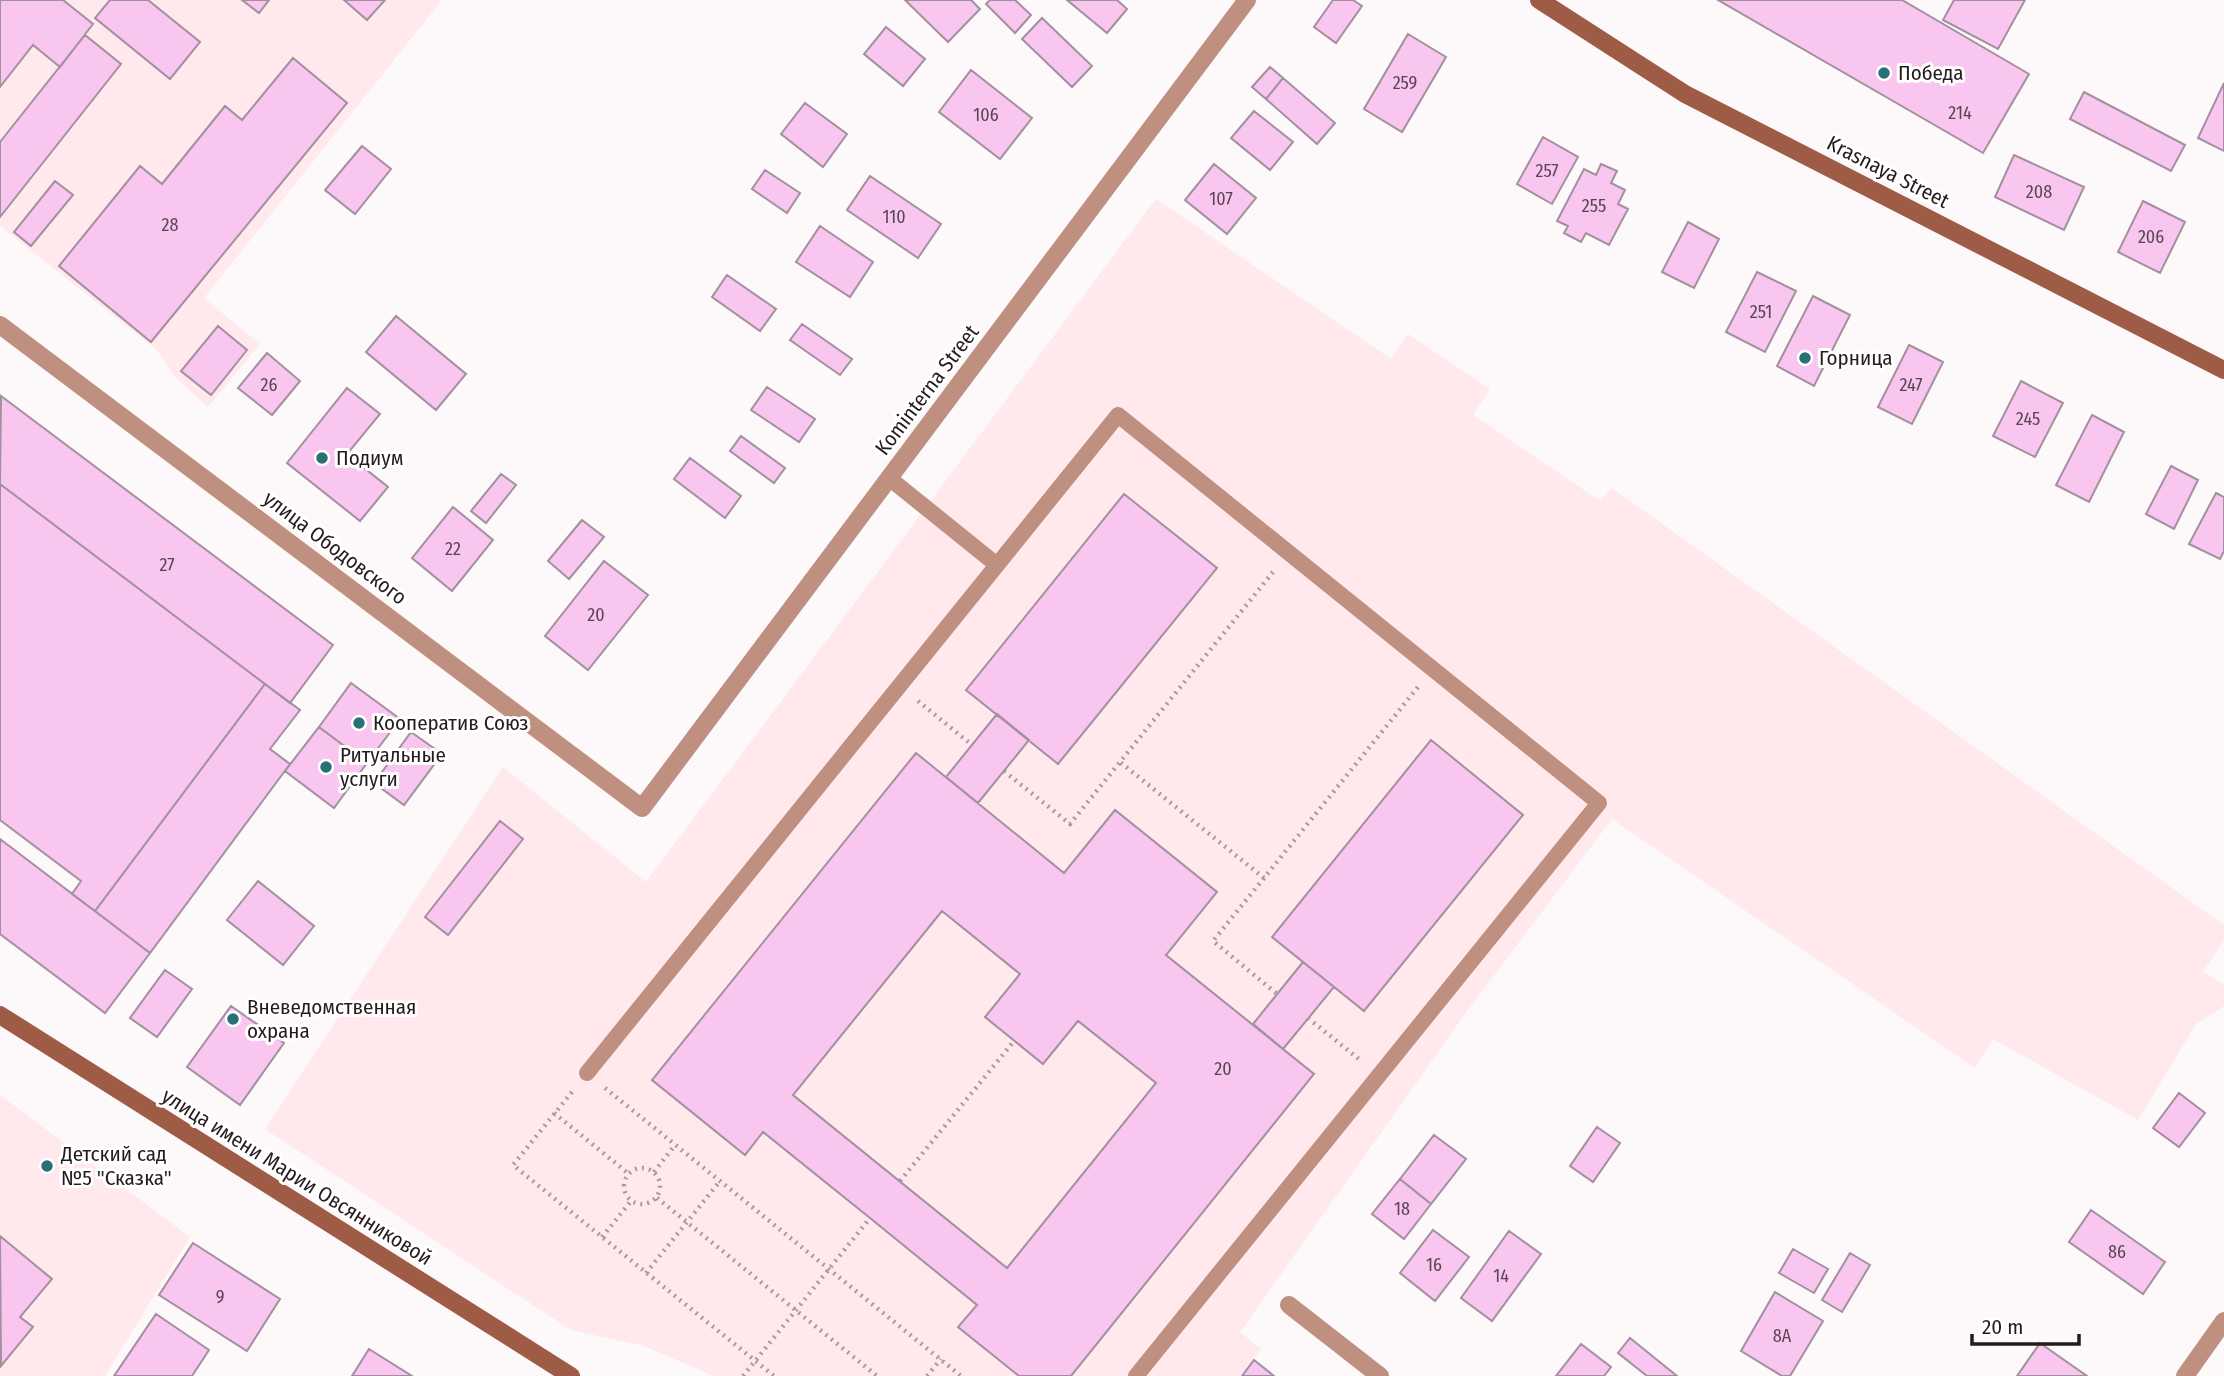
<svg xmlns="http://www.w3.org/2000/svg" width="2224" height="1376" viewBox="0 0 2224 1376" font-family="'Fira Sans Condensed',sans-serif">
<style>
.built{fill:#ffe9ed}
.building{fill:#f8c6ef;stroke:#a3909f;stroke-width:2;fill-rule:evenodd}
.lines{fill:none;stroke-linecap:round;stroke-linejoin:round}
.path{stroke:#a49d9f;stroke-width:4.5;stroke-dasharray:2 5;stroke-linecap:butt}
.lane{stroke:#bf8f80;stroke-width:16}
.street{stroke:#bf8f80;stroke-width:18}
.secondary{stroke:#9e5b46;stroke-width:18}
.poi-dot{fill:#287277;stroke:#fff;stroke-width:2.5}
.labels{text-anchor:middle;stroke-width:6;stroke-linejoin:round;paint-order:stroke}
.number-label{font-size:18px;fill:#5a4652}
.poi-label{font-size:21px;fill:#251b1d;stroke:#fff;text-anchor:start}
.street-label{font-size:21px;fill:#251b1d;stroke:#fff}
</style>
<rect width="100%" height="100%" fill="#fdf8f9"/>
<path class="built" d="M 0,0 L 442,0 L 204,298 L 260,344 L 208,407 L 174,376 L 157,350 L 0,226 Z
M 1156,199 L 1391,359 L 1408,334 L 1490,389 L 1473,415 L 1600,501 L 1612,488 L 2224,925 L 2224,940 L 2203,972 L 2224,984 L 2224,1006 L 2196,1024 L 2138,1120 L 1993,1039 L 1975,1068 L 1612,819 L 1465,1014 L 1240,1332 L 1261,1349 L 1240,1376 L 714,1376 L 644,1346 L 571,1330 L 265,1129 L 503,767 L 646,882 Z
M 0,1095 L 190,1237 L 105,1376 L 0,1376 Z"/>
<path class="building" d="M 0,0 L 63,0 L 93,24 L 60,67 L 33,45 L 0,87 Z
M 110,0 L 148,0 L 200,42 L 170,79 L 95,18 Z
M 242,0 L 269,0 L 259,13 Z
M 344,0 L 385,0 L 367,20 Z
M 905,0 L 971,0 L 980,9 L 948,42 Z
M 990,0 L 1015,0 L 1031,15 L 1015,33 L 986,4 Z
M 1067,0 L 1117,0 L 1127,9 L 1107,33 Z
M 1333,0 L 1353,0 L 1362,6 L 1336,43 L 1314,27 Z
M 1718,0 L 1902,0 L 2029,74 L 1983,153 Z
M 1954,0 L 2025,0 L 1998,49 L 1943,20 Z
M 1042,18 L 1092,66 L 1072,87 L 1022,39 Z
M 886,27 L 925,59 L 903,86 L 864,54 Z
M 1408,34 L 1446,57 L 1402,132 L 1364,109 Z
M 85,35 L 121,64 L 0,217 L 0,142 Z
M 293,58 L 347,103 L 151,342 L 59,266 L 140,166 L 162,184 L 225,106 L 242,120 Z
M 1270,67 L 1283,78 L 1266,99 L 1252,87 Z
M 971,70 L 1032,118 L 1000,159 L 939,112 Z
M 1283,78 L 1335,123 L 1317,144 L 1266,99 Z
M 2224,83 L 2224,151 L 2198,138 Z
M 2084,92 L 2185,145 L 2171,171 L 2070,119 Z
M 805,103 L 847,134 L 823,167 L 781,134 Z
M 1254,111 L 1293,142 L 1270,170 L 1231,138 Z
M 1543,137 L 1578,157 L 1552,204 L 1517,184 Z
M 362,146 L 391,169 L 355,214 L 325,190 Z
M 2014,155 L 2084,187 L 2064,230 L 1995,197 Z
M 1214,164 L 1256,198 L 1227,234 L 1185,200 Z
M 1601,164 L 1617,171 L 1611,183 L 1625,190 L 1618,204 L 1628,209 L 1609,245 L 1586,233 L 1581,242 L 1564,233 L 1568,226 L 1557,221 L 1584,169 L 1596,175 Z
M 765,170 L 800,193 L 787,213 L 752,189 Z
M 870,176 L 941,224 L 918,258 L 847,210 Z
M 55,181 L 73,195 L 31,246 L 14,232 Z
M 2143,201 L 2185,222 L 2160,273 L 2118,252 Z
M 1688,222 L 1719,239 L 1694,288 L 1662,272 Z
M 820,226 L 873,262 L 850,297 L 796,262 Z
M 1757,272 L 1796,291 L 1765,352 L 1726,332 Z
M 727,275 L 776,309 L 760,331 L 712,297 Z
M 1813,296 L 1850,315 L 1814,386 L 1777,366 Z
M 396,316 L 466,374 L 436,410 L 366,352 Z
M 802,324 L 852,359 L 840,375 L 790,340 Z
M 218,326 L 247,350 L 211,395 L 181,371 Z
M 1909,345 L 1943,362 L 1912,424 L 1878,407 Z
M 267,353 L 300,381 L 272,415 L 238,388 Z
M 2021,381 L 2063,403 L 2035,457 L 1993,436 Z
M 767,387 L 815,419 L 799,442 L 751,410 Z
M 347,388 L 380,414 L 347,454 L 388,487 L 360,521 L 287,463 Z
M 1,396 L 333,645 L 290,703 L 0,484 Z
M 2092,415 L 2124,432 L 2089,502 L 2056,485 Z
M 741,436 L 785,468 L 774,483 L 730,451 Z
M 690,458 L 741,496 L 725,518 L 674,479 Z
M 2171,466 L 2198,480 L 2174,529 L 2146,514 Z
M 501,474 L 516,485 L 486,523 L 471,511 Z
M 0,484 L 265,684 L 95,911 L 72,894 L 81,881 L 0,820 Z
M 2216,493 L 2224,497 L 2224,551 L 2220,559 L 2189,544 Z
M 1124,494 L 1217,568 L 1058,764 L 966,690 Z
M 453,507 L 493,540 L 452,591 L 412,558 Z
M 582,520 L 604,537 L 569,579 L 548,561 Z
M 604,561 L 648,595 L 588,670 L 545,636 Z
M 351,683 L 400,719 L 367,763 L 319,727 Z
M 265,684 L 300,710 L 270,749 L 290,764 L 150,953 L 95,911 Z
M 997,714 L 1029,740 L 978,803 L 946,777 Z
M 319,727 L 367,763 L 334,808 L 285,771 Z
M 411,732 L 442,754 L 404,805 L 374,783 Z
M 1431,740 L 1523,815 L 1364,1011 L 1272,937 Z
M 916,753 L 1064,873 L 1115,810 L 1217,892 L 1166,955 L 1314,1074 L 1071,1376 L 1019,1376 L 958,1327 L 977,1305 L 870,1218 L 763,1132 L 745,1155 L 652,1080 ZM 942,911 L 1020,974 L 985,1017 L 1043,1064 L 1078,1021 L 1156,1083 L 1007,1268 L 793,1095 Z
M 500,821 L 523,839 L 448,935 L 425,917 Z
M 0,839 L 150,953 L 105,1013 L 0,934 Z
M 258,881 L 314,926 L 283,965 L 227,920 Z
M 1303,962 L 1334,987 L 1283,1049 L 1253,1024 Z
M 165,970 L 192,989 L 157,1037 L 130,1018 Z
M 231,1006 L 284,1043 L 240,1105 L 187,1067 Z
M 2179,1093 L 2205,1113 L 2179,1147 L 2153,1128 Z
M 1597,1127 L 1620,1143 L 1593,1182 L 1570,1166 Z
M 1434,1135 L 1466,1159 L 1431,1204 L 1400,1179 Z
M 1400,1179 L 1431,1204 L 1404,1239 L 1372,1214 Z
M 2091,1210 L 2165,1262 L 2143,1294 L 2069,1242 Z
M 1433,1230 L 1469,1257 L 1435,1301 L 1400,1273 Z
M 1509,1231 L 1541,1254 L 1492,1321 L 1461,1298 Z
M 0,1236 L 52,1279 L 20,1317 L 33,1327 L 1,1366 Z
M 193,1243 L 280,1299 L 247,1351 L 159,1295 Z
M 1793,1249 L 1828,1269 L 1814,1293 L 1779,1273 Z
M 1850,1253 L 1870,1265 L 1842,1312 L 1822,1300 Z
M 1775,1292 L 1823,1321 L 1790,1376 L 1782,1376 L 1741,1351 Z
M 156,1314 L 209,1350 L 192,1376 L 114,1376 Z
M 1630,1338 L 1677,1376 L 1647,1376 L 1618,1353 Z
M 2040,1343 L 2087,1376 L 2017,1376 Z
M 1581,1344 L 1611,1367 L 1604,1376 L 1556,1376 Z
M 369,1349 L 412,1376 L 352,1376 Z
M 1254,1360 L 1274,1376 L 1242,1376 Z"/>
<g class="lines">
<path class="path" d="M 1273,572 L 1120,762 L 1264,878 L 1418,687
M 918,701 L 972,745
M 1004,771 L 1070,824 L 1120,762
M 1264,878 L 1213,941 L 1277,994
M 1308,1018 L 1360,1060
M 605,1088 L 961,1376
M 572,1092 L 513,1165 L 774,1376
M 554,1113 L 629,1174
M624 1186a18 18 0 1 1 36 0a18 18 0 1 1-36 0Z
M 654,1172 L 675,1145
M 900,1181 L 1014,1041
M 657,1198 L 877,1376
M 602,1237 L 631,1201
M 646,1273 L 720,1181
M 743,1376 L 870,1218
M 927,1376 L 941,1359"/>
<path class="lane" d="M 889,478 L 997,565
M 587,1073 L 1118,415 L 1599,803 L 1136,1376"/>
<path class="street" d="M 0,325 L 642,808 L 1247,0
M 1289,1305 L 1380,1376
M 2185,1376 L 2224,1321"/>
<path class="secondary" d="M 1539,0 L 1685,94 L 2224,370
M 0,1015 L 571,1376"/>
</g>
<g class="poi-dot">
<circle cx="1884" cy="73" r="7"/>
<circle cx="1805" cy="358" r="7"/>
<circle cx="322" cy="458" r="7"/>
<circle cx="359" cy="723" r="7"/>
<circle cx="326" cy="767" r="7"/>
<circle cx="233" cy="1019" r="7"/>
<circle cx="47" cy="1166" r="7"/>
</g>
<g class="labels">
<g class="number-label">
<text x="1405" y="89">259</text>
<text x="1960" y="119">214</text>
<text x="986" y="121">106</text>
<text x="1547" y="177">257</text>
<text x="2039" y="198">208</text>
<text x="1221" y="205">107</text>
<text x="1594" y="212">255</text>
<text x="894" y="223">110</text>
<text x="170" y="231">28</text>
<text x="2151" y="243">206</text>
<text x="1761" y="318">251</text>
<text x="269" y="391">26</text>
<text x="1911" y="391">247</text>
<text x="2028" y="425">245</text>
<text x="453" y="555">22</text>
<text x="167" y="571">27</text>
<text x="596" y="621">20</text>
<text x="1223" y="1075">20</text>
<text x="1402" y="1215">18</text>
<text x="2117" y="1258">86</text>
<text x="1434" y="1271">16</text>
<text x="1501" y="1282">14</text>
<text x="220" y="1303">9</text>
<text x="1782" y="1342">8А</text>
</g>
<g class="poi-label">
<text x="1898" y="80">Победа</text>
<text x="1819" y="365">Горница</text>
<text x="336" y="465">Подиум</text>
<text x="373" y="730">Кооператив Союз</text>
<text x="340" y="762">Ритуальные<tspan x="340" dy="24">услуги</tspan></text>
<text x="247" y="1014">Вневедомственная<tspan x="247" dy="24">охрана</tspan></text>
<text x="61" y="1161">Детский сад<tspan x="61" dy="24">№5 "Сказка"</tspan></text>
</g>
<g class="street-label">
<text transform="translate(1888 172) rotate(27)" y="7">Krasnaya Street</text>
<text transform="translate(927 390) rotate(-53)" y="7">Kominterna Street</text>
<text transform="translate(335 548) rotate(37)" y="7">улица Ободовского</text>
<text transform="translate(297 1177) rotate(32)" y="7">улица имени Марии Овсянниковой</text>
</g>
</g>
<path d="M1972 1334v10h107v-10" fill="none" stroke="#251b1d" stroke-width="3.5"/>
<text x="1982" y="1334" font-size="21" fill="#251b1d" stroke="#ffffff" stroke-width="5" paint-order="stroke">20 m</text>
</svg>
